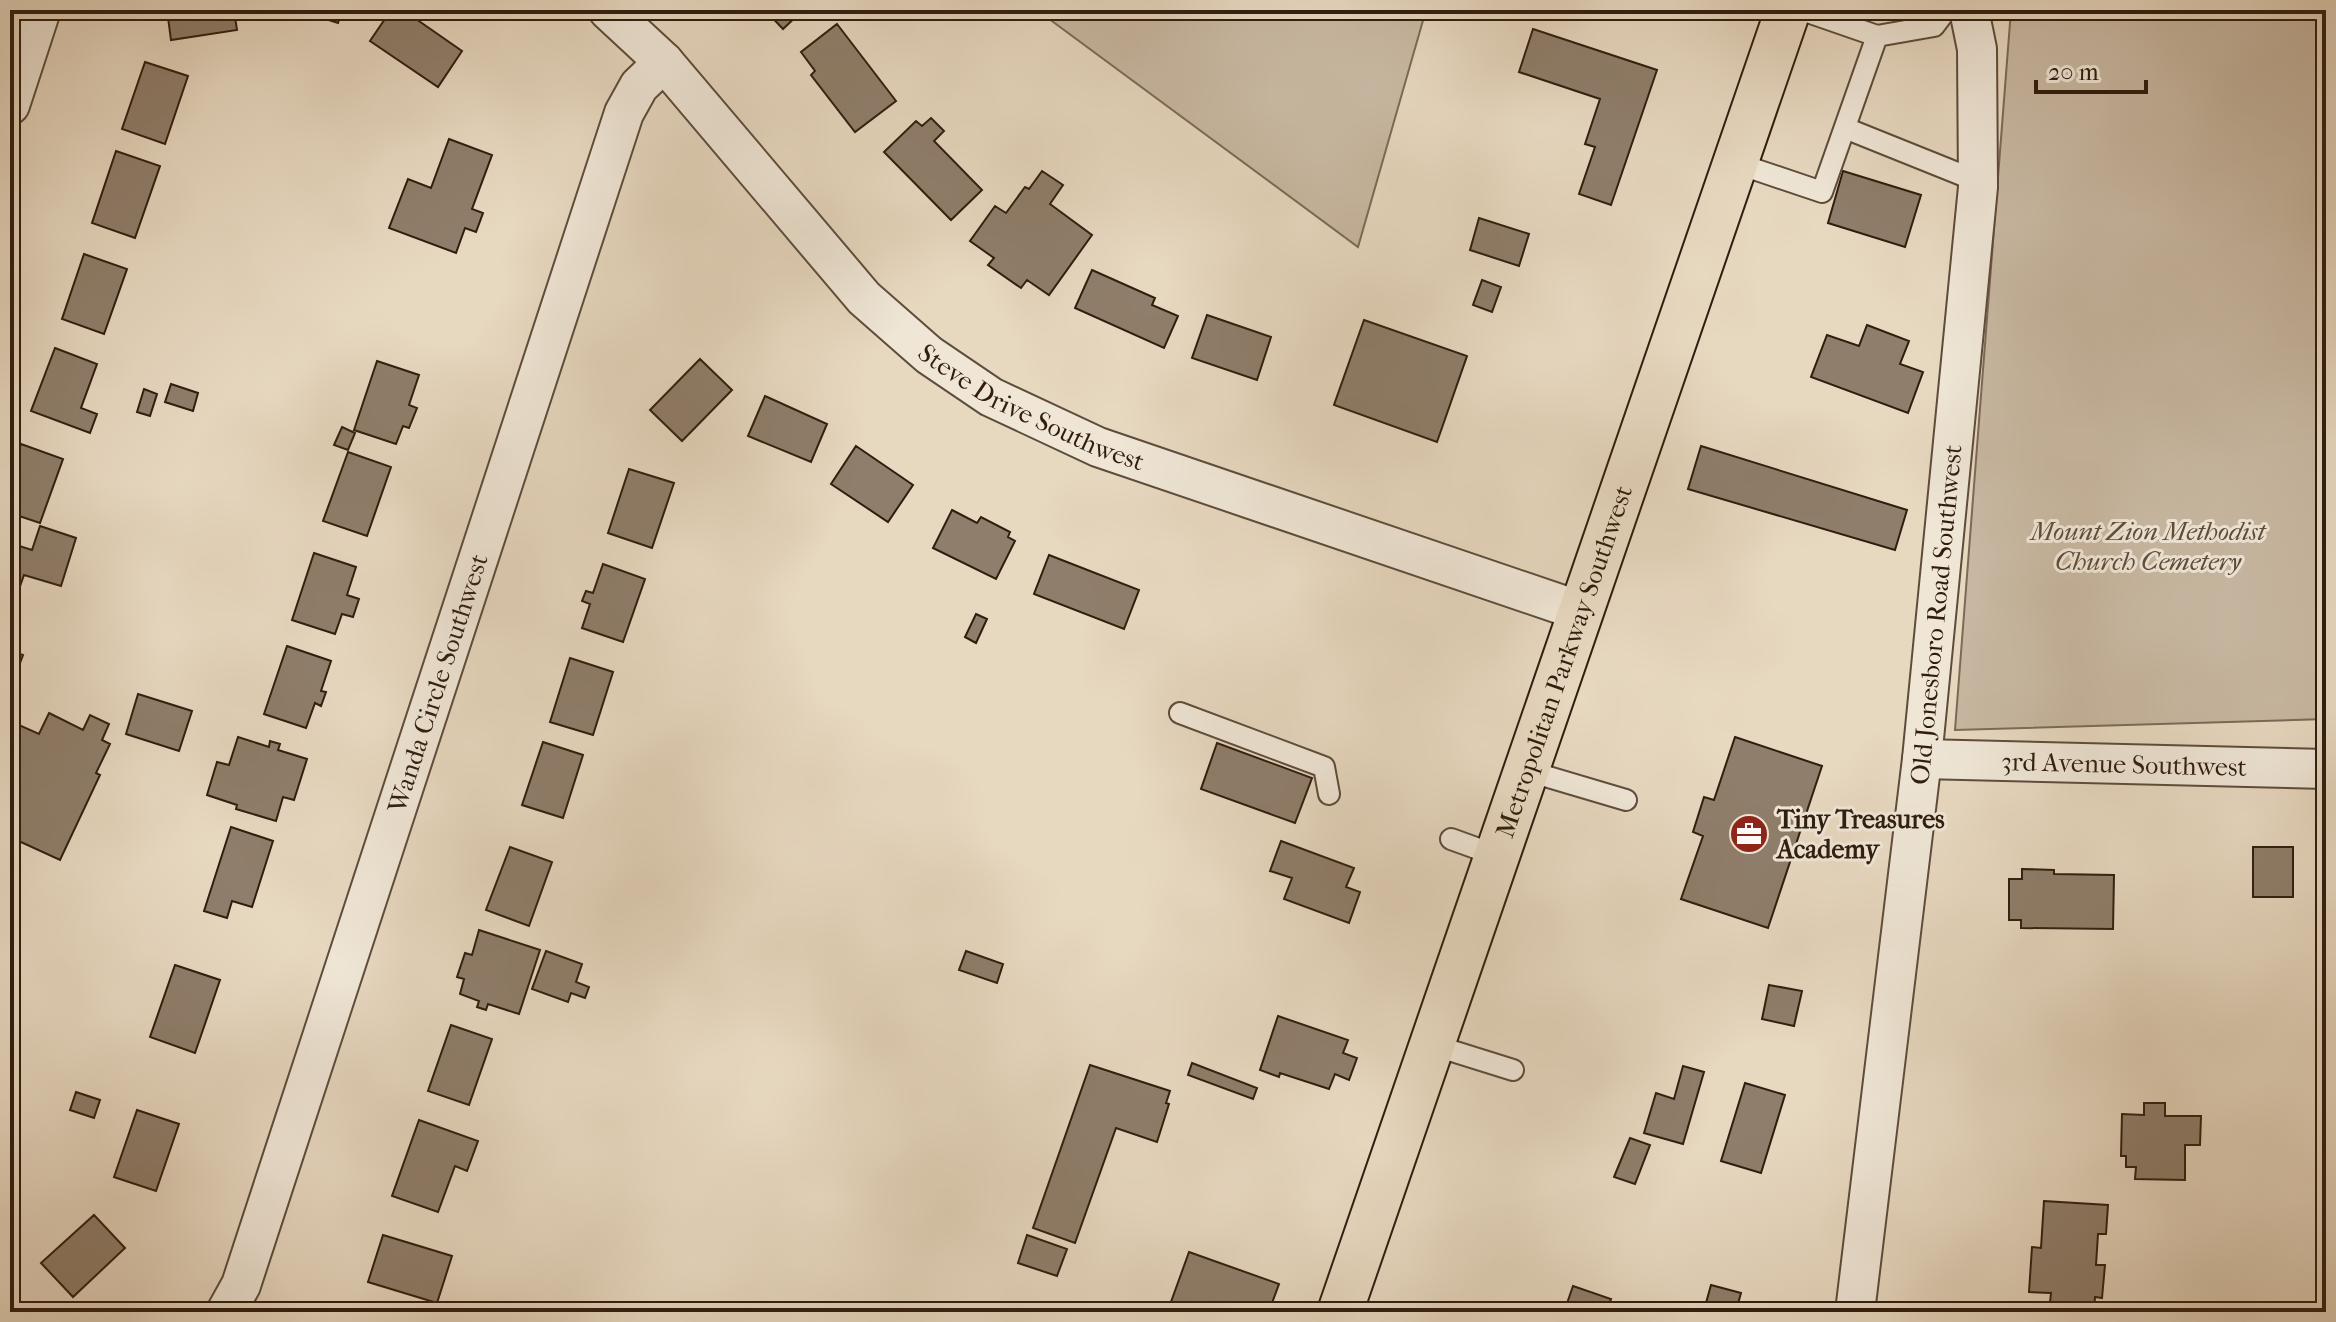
<svg xmlns="http://www.w3.org/2000/svg" width="2336" height="1322" viewBox="0 0 2336 1322" font-family="'IM FELL French Canon',serif">
<style>
.green{fill:#c8b8a2;stroke:#7c6a58;stroke-width:2}
.building{fill:#8f7e6b;stroke:#301d0f;stroke-width:2}
.lines{fill:none;stroke-linecap:round;stroke-linejoin:round}
.service-casing{stroke:#5e4c3b;stroke-width:24}
.minor-casing{stroke:#5e4c3b;stroke-width:42}
.primary-casing{stroke:#301d0f;stroke-width:48}
.service{stroke:#efe6d6;stroke-width:20}
.minor{stroke:#efe6d6;stroke-width:38}
.primary{stroke:#e7d8c0;stroke-width:44}
.labels{text-anchor:middle;stroke-width:6;stroke-linejoin:round;paint-order:stroke}
.street-label{font-size:26px;fill:#301d0f;stroke:#efe6d6}
.park-label{font-size:26px;font-style:italic;fill:#5e4c3b;stroke:#efe6d6}
.poi-label{font-size:26px;font-weight:bold;fill:#301d0f;stroke:#efe6d6;text-anchor:start}
</style>
<rect width="100%" height="100%" fill="#e7d8c0"/>
<filter id="stains"><feTurbulence type="fractalNoise" baseFrequency=".0025" numOctaves="4"/><feColorMatrix values="0 0 0 0 .2 0 0 0 0 .09 0 0 0 0 .02 0 0 0 .5 -.17"/></filter>
<radialGradient id="worn" r=".72"><stop offset=".6" stop-color="#630" stop-opacity="0"/><stop offset="1" stop-color="#630" stop-opacity=".3"/></radialGradient>
<path class="green" d="M 1037,10 L 1426,10 L 1358,247 Z
M 2011,10 L 2326,10 L 2326,719 L 1955,730 Z"/>
<path class="building" d="M 167,10 L 234,10 L 237,30 L 171,40 Z
M 297,10 L 342,10 L 338,23 Z
M 391,10 L 403,10 L 462,51 L 438,87 L 370,41 Z
M 765,10 L 803,10 L 783,29 Z
M 837,24 L 896,101 L 855,132 L 811,75 L 815,71 L 801,52 Z
M 1533,29 L 1657,70 L 1611,205 L 1579,194 L 1595,147 L 1585,144 L 1600,99 L 1519,72 Z
M 145,62 L 188,76 L 165,144 L 122,129 Z
M 931,118 L 944,131 L 934,141 L 982,190 L 951,220 L 884,152 L 916,121 L 922,126 Z
M 449,139 L 492,155 L 472,209 L 483,213 L 476,232 L 465,228 L 456,253 L 389,228 L 408,179 L 431,188 Z
M 116,151 L 160,166 L 135,238 L 92,223 Z
M 1042,171 L 1063,185 L 1050,204 L 1092,235 L 1049,295 L 1027,280 L 1021,288 L 988,265 L 994,258 L 970,241 L 995,206 L 1006,213 L 1025,187 L 1029,189 Z
M 1843,171 L 1921,195 L 1905,247 L 1828,223 Z
M 1479,218 L 1529,234 L 1519,266 L 1470,250 Z
M 84,254 L 127,269 L 104,334 L 62,319 Z
M 1092,270 L 1155,298 L 1152,305 L 1178,316 L 1164,348 L 1075,308 Z
M 1482,280 L 1501,287 L 1492,312 L 1473,305 Z
M 1207,315 L 1271,337 L 1257,380 L 1192,358 Z
M 1364,320 L 1467,356 L 1437,442 L 1334,405 Z
M 1867,325 L 1909,341 L 1900,364 L 1923,372 L 1908,413 L 1811,377 L 1827,335 L 1859,346 Z
M 55,348 L 97,364 L 81,408 L 97,414 L 90,433 L 31,411 Z
M 700,359 L 732,390 L 682,441 L 650,410 Z
M 377,361 L 419,375 L 409,405 L 417,408 L 409,428 L 403,426 L 396,444 L 354,430 Z
M 171,384 L 198,393 L 193,411 L 165,402 Z
M 144,389 L 157,394 L 150,416 L 137,412 Z
M 765,396 L 827,424 L 811,462 L 748,436 Z
M 342,427 L 355,433 L 348,450 L 334,445 Z
M 21,444 L 63,459 L 40,523 L 10,513 L 10,477 Z
M 856,446 L 913,485 L 888,522 L 831,484 Z
M 1701,446 L 1907,510 L 1895,550 L 1688,489 Z
M 348,452 L 391,467 L 367,536 L 323,521 Z
M 629,469 L 674,483 L 652,548 L 608,533 Z
M 952,510 L 977,523 L 981,517 L 1010,532 L 1008,537 L 1015,541 L 996,579 L 933,548 Z
M 40,526 L 76,538 L 61,586 L 24,575 L 10,615 L 10,543 L 32,550 Z
M 314,553 L 356,567 L 347,595 L 359,599 L 353,617 L 342,614 L 335,634 L 292,620 Z
M 1049,555 L 1139,590 L 1124,629 L 1034,594 Z
M 603,564 L 645,579 L 623,642 L 582,628 L 590,604 L 582,601 L 586,591 L 593,593 Z
M 976,614 L 987,619 L 976,643 L 965,637 Z
M 287,646 L 331,661 L 321,691 L 326,692 L 321,706 L 315,703 L 306,728 L 264,714 Z
M 10,650 L 23,655 L 10,690 Z
M 570,658 L 613,672 L 593,735 L 550,722 Z
M 138,694 L 192,711 L 179,751 L 126,734 Z
M 49,713 L 83,730 L 90,715 L 109,724 L 102,740 L 110,744 L 96,773 L 100,775 L 60,860 L 10,837 L 10,779 L 15,769 L 10,767 L 10,721 L 39,734 Z
M 238,737 L 269,747 L 270,741 L 280,744 L 278,750 L 307,759 L 294,800 L 283,797 L 276,821 L 236,809 L 237,805 L 207,795 L 217,762 L 229,765 Z
M 1735,737 L 1822,766 L 1768,928 L 1681,899 L 1703,836 L 1693,832 L 1704,797 L 1714,800 Z
M 543,742 L 583,755 L 563,818 L 522,805 Z
M 1217,743 L 1312,778 L 1295,823 L 1201,789 Z
M 231,827 L 273,841 L 252,907 L 232,901 L 227,918 L 204,911 Z
M 1281,841 L 1354,868 L 1346,887 L 1360,892 L 1349,923 L 1284,899 L 1292,878 L 1270,871 Z
M 510,847 L 552,862 L 529,926 L 486,910 Z
M 2253,847 L 2293,847 L 2293,897 L 2253,897 Z
M 2022,869 L 2054,870 L 2054,874 L 2114,875 L 2113,929 L 2021,928 L 2021,920 L 2009,920 L 2009,879 L 2022,879 Z
M 479,930 L 540,950 L 519,1014 L 488,1004 L 486,1010 L 477,1007 L 479,1001 L 460,994 L 464,979 L 457,977 L 465,953 L 472,955 Z
M 546,951 L 582,964 L 576,982 L 589,987 L 585,998 L 571,993 L 568,1002 L 532,989 Z
M 966,951 L 1003,964 L 997,983 L 959,970 Z
M 175,965 L 220,980 L 195,1053 L 150,1037 Z
M 1769,985 L 1802,991 L 1794,1026 L 1762,1019 Z
M 1278,1016 L 1348,1040 L 1343,1053 L 1357,1058 L 1349,1080 L 1335,1074 L 1329,1089 L 1280,1073 L 1279,1077 L 1260,1070 Z
M 451,1025 L 492,1039 L 469,1105 L 428,1091 Z
M 1192,1063 L 1257,1088 L 1253,1099 L 1188,1075 Z
M 1090,1065 L 1170,1091 L 1166,1103 L 1169,1104 L 1157,1142 L 1116,1128 L 1075,1243 L 1033,1228 Z
M 1683,1066 L 1704,1072 L 1683,1144 L 1644,1133 L 1656,1093 L 1674,1099 Z
M 1745,1083 L 1785,1095 L 1761,1173 L 1721,1161 Z
M 76,1092 L 100,1100 L 94,1118 L 70,1110 Z
M 2144,1103 L 2165,1103 L 2165,1116 L 2201,1116 L 2200,1145 L 2185,1145 L 2185,1180 L 2135,1179 L 2136,1167 L 2126,1167 L 2126,1156 L 2121,1156 L 2122,1114 L 2144,1115 Z
M 137,1110 L 179,1124 L 156,1191 L 114,1177 Z
M 419,1120 L 478,1141 L 467,1171 L 455,1166 L 438,1212 L 392,1196 Z
M 1630,1138 L 1650,1145 L 1635,1184 L 1614,1177 Z
M 2044,1201 L 2108,1205 L 2106,1234 L 2098,1234 L 2096,1265 L 2105,1265 L 2102,1298 L 2095,1297 L 2094,1312 L 2049,1312 L 2051,1293 L 2029,1292 L 2032,1247 L 2041,1248 Z
M 94,1215 L 125,1248 L 73,1297 L 41,1263 Z
M 383,1235 L 452,1256 L 437,1303 L 368,1282 Z
M 1027,1235 L 1067,1249 L 1057,1276 L 1018,1263 Z
M 10,1247 L 17,1248 L 11,1305 L 10,1305 Z
M 1189,1252 L 1279,1284 L 1269,1311 L 1255,1307 L 1253,1312 L 1201,1312 L 1171,1302 Z
M 1711,1285 L 1741,1293 L 1736,1311 L 1706,1303 Z
M 1573,1286 L 1611,1299 L 1606,1312 L 1564,1312 Z"/>
<g class="lines">
<defs>
<path id="service" d="M 1877,36 L 1934,26 L 1946,10
M 1845,128 L 1977,181
M 1736,163 L 1822,192 L 1877,36 L 1802,10
M 1180,713 L 1324,767 L 1329,794
M 1528,771 L 1626,800
M 1451,839 L 1498,856
M 1433,1045 L 1513,1070"/>
<g id="minor">
<path id="s1" d="M 608,10 L 664,62 L 864,298 L 929,355 L 991,397 L 1098,447 L 1583,612"/>
<path d="M 10,105 L 41,10"/>
<path id="s2" d="M 1922,759 L 2326,769"/>
<path id="s3" d="M 226,1312 L 241,1285 L 624,113 L 639,86 L 664,62"/>
<path id="s4" d="M 1855,1312 L 1922,759 L 1978,187 L 1977,49 L 1969,10"/>
</g>
<g id="primary">
<path id="s5" d="M 1340,1312 L 1788,10"/>
</g>
</defs>
<use href="#service" class="service-casing"/>
<use href="#minor" class="minor-casing"/>
<use href="#primary" class="primary-casing"/>
<use href="#service" class="service"/>
<use href="#minor" class="minor"/>
<use href="#primary" class="primary"/>
</g>
<defs>
<symbol id="office-disc" viewBox="-11 -11 22 22"><circle r="9.5" fill="#8f2418" stroke="#efe6d6"/><path d="M-6-3h4V-5.5h4V-3h4V5H-6ZM-1-4.5V-3h2v-1.5ZM-6 0V1H6V0Z" fill="#fff"/></symbol>
</defs>
<g fill-rule="evenodd">
<use href="#office-disc" x="1727" y="812" width="44" height="44"/>
</g>
<g class="labels">
<g class="street-label">
<text dy="9" stroke="none"><textPath href="#s1" startOffset="588">Steve Drive Southwest</textPath></text>
<text dy="9" stroke="none"><textPath href="#s4" startOffset="702">Old Jonesboro Road Southwest</textPath></text>
<text dy="9" stroke="none"><textPath href="#s5" startOffset="688">Metropolitan Parkway Southwest</textPath></text>
<text dy="9" stroke="none"><textPath href="#s3" startOffset="664">Wanda Circle Southwest</textPath></text>
<text dy="9" stroke="none"><textPath href="#s2" startOffset="202">3rd Avenue Southwest</textPath></text>
</g>
<g class="park-label">
<text x="2148" y="540">Mount Zion Methodist<tspan x="2148" dy="30">Church Cemetery</tspan></text>
</g>
<g class="poi-label">
<text x="1777" y="828">Tiny Treasures<tspan x="1777" dy="30">Academy</tspan></text>
</g>
</g>
<rect width="2336" height="1322" fill="none" stroke="#e7d8c0" stroke-width="40"/>
<rect x="12" y="12" width="2312" height="1298" fill="none" stroke="#301d0f" stroke-width="4"/>
<rect x="20" y="20" width="2296" height="1282" fill="none" stroke="#301d0f" stroke-width="2"/>
<path d="M2036 80v12h110v-12" fill="none" stroke="#301d0f" stroke-width="4"/>
<text x="2048" y="80" font-size="24" fill="#301d0f" stroke="#efe6d6" stroke-width="6" paint-order="stroke">20 m</text>
<rect width="100%" height="100%" filter="url(#stains)"/>
<rect width="100%" height="100%" fill="url(#worn)"/>
</svg>
